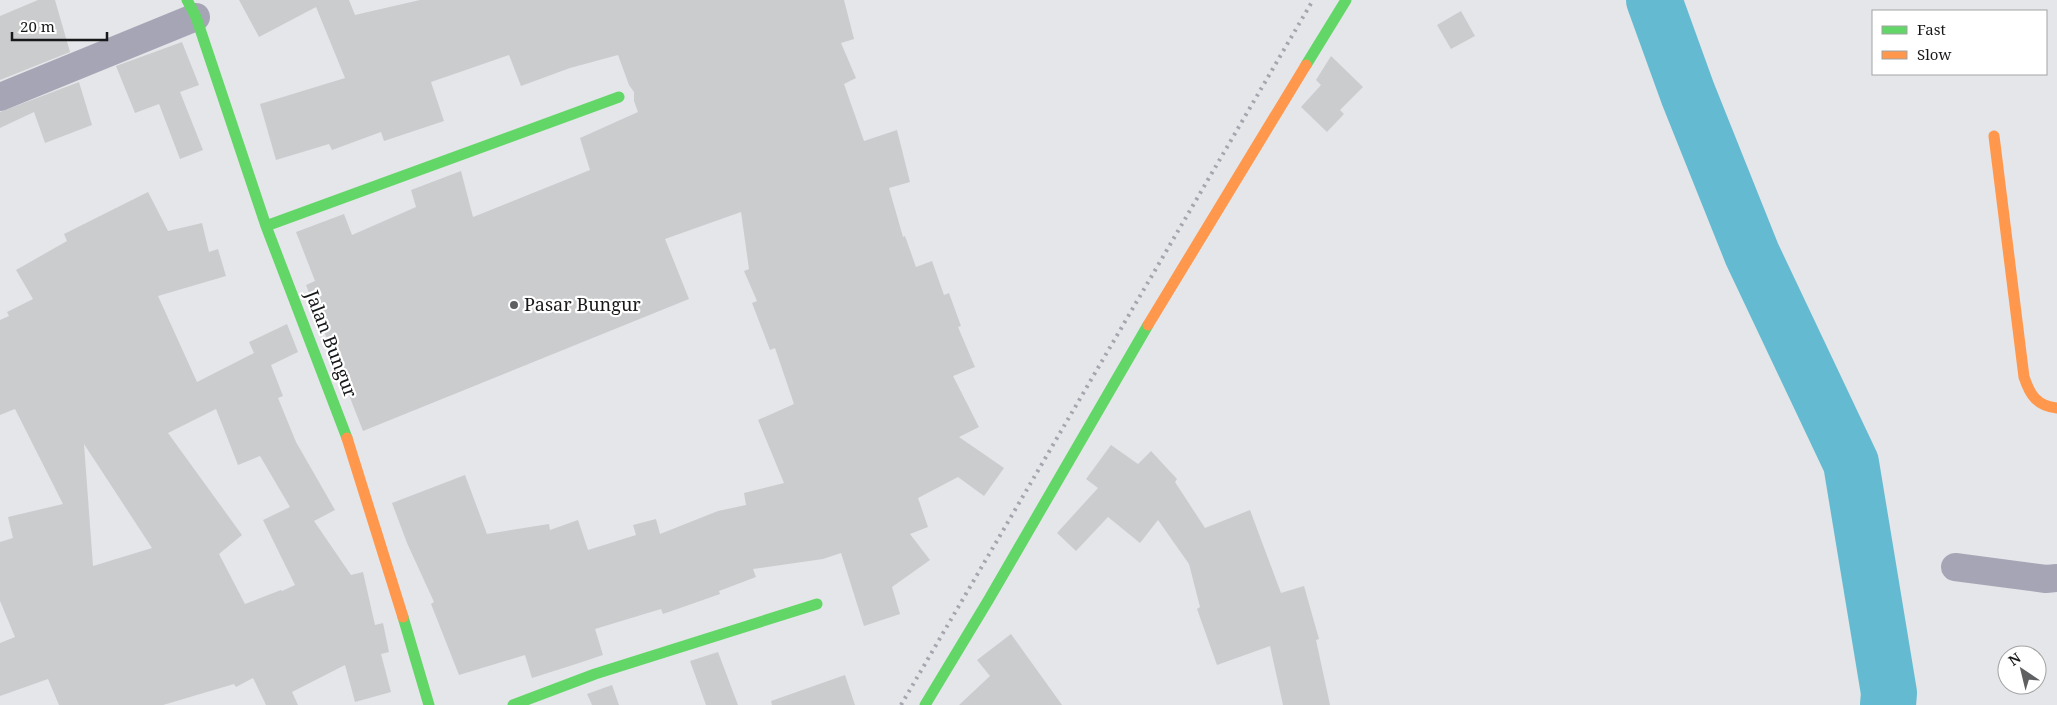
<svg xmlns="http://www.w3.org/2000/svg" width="2057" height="705" viewBox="0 0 2057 705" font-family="'Noto Serif',serif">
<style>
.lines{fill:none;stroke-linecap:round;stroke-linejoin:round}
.river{stroke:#64bbd1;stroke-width:56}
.building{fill:#cbccce;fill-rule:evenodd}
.street{stroke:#a6a5b5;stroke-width:28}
.fast{stroke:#63d668;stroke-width:11}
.slow{stroke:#ff974d;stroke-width:11}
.rail{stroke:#a6a5af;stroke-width:4;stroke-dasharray:2.5 5;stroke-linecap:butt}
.poi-dot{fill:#5f6062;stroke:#fff;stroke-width:2}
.labels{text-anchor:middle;stroke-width:4.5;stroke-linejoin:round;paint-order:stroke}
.poi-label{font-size:18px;fill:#17181a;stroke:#fff;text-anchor:start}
.street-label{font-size:18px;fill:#17181a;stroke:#fff}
</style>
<rect width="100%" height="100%" fill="#e4e6e9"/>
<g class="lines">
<path class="river" d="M 1654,0 L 1688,94 L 1752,254 L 1851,463 L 1889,693 L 1888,705"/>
</g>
<path class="building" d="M 38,0 L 55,0 L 70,52 L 0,80 L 0,16 Z
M 239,0 L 349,0 L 355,15 L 420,0 L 844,0 L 854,39 L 841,43 L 856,78 L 844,84 L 864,141 L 897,130 L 910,182 L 889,188 L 903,237 L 905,236 L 916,267 L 932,261 L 944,295 L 949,293 L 961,326 L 958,327 L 975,367 L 953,376 L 979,427 L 959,437 L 1004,468 L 984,496 L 958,477 L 918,498 L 928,527 L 910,534 L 930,560 L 892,587 L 900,614 L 864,626 L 841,553 L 823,559 L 753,569 L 756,577 L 719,591 L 720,594 L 663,614 L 661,609 L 595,629 L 603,655 L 576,664 L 532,678 L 525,655 L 459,675 L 431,604 L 434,602 L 407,543 L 392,503 L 465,475 L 487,534 L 549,524 L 550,530 L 578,520 L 588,550 L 636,535 L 633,525 L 656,519 L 660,534 L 718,511 L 746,505 L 744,493 L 784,483 L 758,420 L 794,404 L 775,348 L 770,350 L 752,303 L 757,301 L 744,271 L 749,269 L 741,212 L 665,239 L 689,299 L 363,431 L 306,285 L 315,281 L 296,232 L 344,214 L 352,235 L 416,207 L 411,190 L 461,171 L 473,217 L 590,170 L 580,138 L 638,112 L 634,101 L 634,92 L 629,85 L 618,55 L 570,68 L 521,86 L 509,55 L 431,82 L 444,121 L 384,141 L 381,132 L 332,150 L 329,144 L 276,160 L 260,104 L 345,78 L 316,7 L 259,37 Z
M 1461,11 L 1475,36 L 1451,49 L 1437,25 Z
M 182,42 L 199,85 L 180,92 L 203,150 L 180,159 L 159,104 L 135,113 L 116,66 Z
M 1331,56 L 1363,87 L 1340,110 L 1344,114 L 1327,132 L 1301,107 L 1321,85 L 1316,80 Z
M 79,82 L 92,125 L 45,143 L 34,112 L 0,128 L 0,112 Z
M 148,192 L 168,231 L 202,223 L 209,252 L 218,249 L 226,276 L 158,296 L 197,382 L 254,353 L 249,342 L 287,324 L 298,352 L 271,365 L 283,396 L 278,398 L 296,442 L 335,510 L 314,521 L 351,575 L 363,572 L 375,625 L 383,623 L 389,652 L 381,654 L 391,692 L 355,702 L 345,665 L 292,692 L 298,705 L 266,705 L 253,678 L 236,687 L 234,684 L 163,705 L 59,705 L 48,679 L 0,696 L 0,643 L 15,637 L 0,601 L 0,542 L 13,538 L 8,517 L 63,504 L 15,409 L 0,415 L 0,320 L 9,316 L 7,312 L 33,299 L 16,270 L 67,241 L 64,234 ZM 216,409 L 238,465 L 260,456 L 290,507 L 263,520 L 295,585 L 282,591 L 281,590 L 245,604 L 219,554 L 242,535 L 168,433 ZM 84,444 L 152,548 L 93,566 Z
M 1111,445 L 1138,464 L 1151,451 L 1177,479 L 1175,482 L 1205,528 L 1250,510 L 1281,593 L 1304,586 L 1319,639 L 1316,640 L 1330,705 L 1283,705 L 1270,646 L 1217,665 L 1197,609 L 1200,607 L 1189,564 L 1158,520 L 1140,543 L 1108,517 L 1076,551 L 1057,533 L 1098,488 L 1086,479 Z
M 1011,634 L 1062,705 L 959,705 L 990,676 L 977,660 Z
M 718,652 L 738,705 L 706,705 L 690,661 Z
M 845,675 L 855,705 L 772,705 L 771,701 Z
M 612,685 L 619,705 L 592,705 L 587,694 Z"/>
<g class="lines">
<path class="street" d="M 0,97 L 196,17
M 1955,567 L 2046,579 L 2057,578"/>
<path class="fast" d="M 187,0 L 196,17 L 266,226 L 347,438
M 1306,65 L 1346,0
M 266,226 L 619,97
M 403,617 L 429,705
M 513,705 L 595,674 L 817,604
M 925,705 L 989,599 L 1148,325"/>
<path class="slow" d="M 1994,136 L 2024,377 C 2030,395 2037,406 2057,408
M 1148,325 L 1306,65
M 347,438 L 403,617"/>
<path class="rail" d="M 901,705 L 1313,0"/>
</g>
<circle class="poi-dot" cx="514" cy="305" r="5"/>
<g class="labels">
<g class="poi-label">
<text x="524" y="311">Pasar Bungur</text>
</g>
<g class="street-label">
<text transform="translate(331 344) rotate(69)" y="6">Jalan Bungur</text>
</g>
</g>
<rect x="1872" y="10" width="175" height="65" fill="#ffffff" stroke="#a2a3a3"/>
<rect x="1882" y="26" width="25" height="8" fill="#63d668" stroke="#a2a3a3"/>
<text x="1917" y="35" font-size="15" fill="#17181a">Fast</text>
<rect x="1882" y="51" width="25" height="8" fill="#ff974d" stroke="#a2a3a3"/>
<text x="1917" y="60" font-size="15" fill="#17181a">Slow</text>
<g transform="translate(2022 670) rotate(325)"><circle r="24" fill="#ffffff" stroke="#a2a3a3"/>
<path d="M0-4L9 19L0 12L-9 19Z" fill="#5f6062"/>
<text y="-8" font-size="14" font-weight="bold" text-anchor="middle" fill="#17181a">N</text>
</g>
<path d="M12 32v8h95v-8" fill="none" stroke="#17181a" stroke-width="2.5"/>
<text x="20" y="32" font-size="15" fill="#17181a" stroke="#ffffff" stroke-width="4" paint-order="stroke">20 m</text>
</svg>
